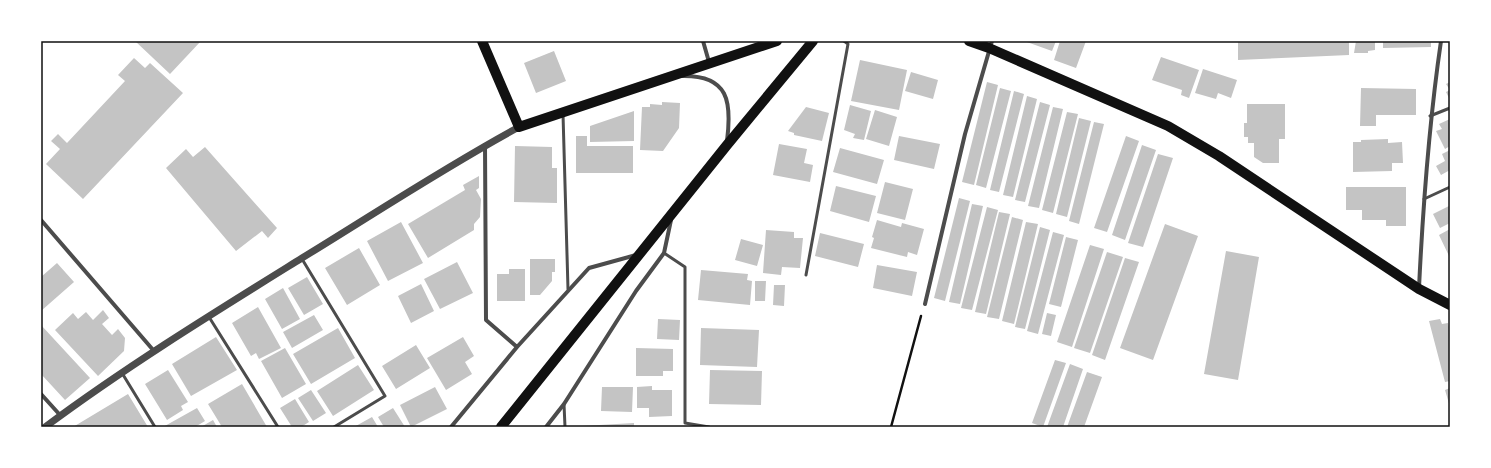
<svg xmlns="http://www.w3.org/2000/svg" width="1491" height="468" viewBox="0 0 1491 468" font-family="'DM Sans',sans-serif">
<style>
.building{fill:#c4c4c4}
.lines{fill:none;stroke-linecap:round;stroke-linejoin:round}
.path{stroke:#111;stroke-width:2.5}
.service{stroke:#4c4c4c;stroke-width:3}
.minor{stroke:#4c4c4c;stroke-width:4}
.tertiary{stroke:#4c4c4c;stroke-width:7}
.primary{stroke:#111;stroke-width:10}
.neatline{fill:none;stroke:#111;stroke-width:1.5}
</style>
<rect width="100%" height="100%" fill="#fff"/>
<path class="building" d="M 135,41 L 201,41 L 170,74 Z
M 1024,41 L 1056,41 L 1052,51 Z
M 1060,41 L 1086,41 L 1076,68 L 1054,60 Z
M 1238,41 L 1349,41 L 1349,55 L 1238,60 Z
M 1356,41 L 1375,41 L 1375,50 L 1368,51 L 1368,53 L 1354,53 Z
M 1383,41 L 1431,41 L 1431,47 L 1383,48 Z
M 554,51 L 566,81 L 536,93 L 524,63 Z
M 1161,57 L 1199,70 L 1189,98 L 1181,95 L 1182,90 L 1152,80 Z
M 134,58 L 145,68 L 150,63 L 183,93 L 83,199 L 46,164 L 60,149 L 51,141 L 58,134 L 67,143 L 125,81 L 118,75 Z
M 860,60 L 907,70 L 899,110 L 851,101 Z
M 1203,69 L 1237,80 L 1231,98 L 1218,93 L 1216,99 L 1195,93 Z
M 911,72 L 938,80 L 933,99 L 905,91 Z
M 987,82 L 998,85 L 974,185 L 962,182 Z
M 1450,82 L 1450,100 L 1446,92 L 1450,90 L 1446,84 Z
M 1000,88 L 1011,91 L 986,188 L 976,185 Z
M 1361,88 L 1416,89 L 1416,115 L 1376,115 L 1376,126 L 1360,126 Z
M 1014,91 L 1024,94 L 999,192 L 990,190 Z
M 1027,96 L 1037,99 L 1013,197 L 1003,195 Z
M 662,102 L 680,103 L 679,128 L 663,151 L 640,150 L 642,107 L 650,107 L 650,104 L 662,105 Z
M 1040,102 L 1050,105 L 1025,202 L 1015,200 Z
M 1247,104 L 1285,104 L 1285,139 L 1279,139 L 1279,163 L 1263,163 L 1254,157 L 1254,143 L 1248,143 L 1248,137 L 1244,137 L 1244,123 L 1247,123 Z
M 850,105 L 871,111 L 864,140 L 853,138 L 855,134 L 844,130 Z
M 806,107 L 829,113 L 822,141 L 794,135 L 794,133 L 788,131 Z
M 1053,107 L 1063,109 L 1039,208 L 1028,206 Z
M 875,110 L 897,117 L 889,146 L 866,139 Z
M 634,111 L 634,141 L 590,142 L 590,126 Z
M 1067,112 L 1078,114 L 1053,213 L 1042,210 Z
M 1079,118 L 1091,121 L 1067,217 L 1056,214 Z
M 1450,119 L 1450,146 L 1445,149 L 1436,131 L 1442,129 L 1439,124 Z
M 1094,122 L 1104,124 L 1079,224 L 1069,221 Z
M 576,136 L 587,136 L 587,146 L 633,146 L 633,173 L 576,173 Z
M 899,136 L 940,144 L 934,169 L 894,160 Z
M 1126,136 L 1139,141 L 1107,232 L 1094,228 Z
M 1388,139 L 1388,143 L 1402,142 L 1403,163 L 1392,163 L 1392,171 L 1353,172 L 1353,142 L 1361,142 L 1361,140 Z
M 779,144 L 807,149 L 804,163 L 813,165 L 810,182 L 773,175 Z
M 1142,145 L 1156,150 L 1125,240 L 1112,235 Z
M 515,146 L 552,147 L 552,168 L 557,168 L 557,203 L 514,202 Z
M 205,147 L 277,228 L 268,238 L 262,231 L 236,251 L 166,168 L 186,149 L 193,157 Z
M 840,148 L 884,160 L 877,184 L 833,172 Z
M 1450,150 L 1450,170 L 1441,175 L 1436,166 L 1445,161 L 1442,154 Z
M 1158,154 L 1173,158 L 1143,247 L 1128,243 Z
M 479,176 L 479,188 L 476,190 L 481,199 L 480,217 L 474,224 L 474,230 L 428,258 L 408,224 L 465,190 L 463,185 Z
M 885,182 L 913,189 L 905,220 L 877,213 Z
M 836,186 L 876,196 L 869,222 L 830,211 Z
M 1346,187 L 1406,187 L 1406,226 L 1386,226 L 1386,220 L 1362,220 L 1362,210 L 1346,210 Z
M 959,198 L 970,201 L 945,301 L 934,298 Z
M 972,204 L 983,206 L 960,304 L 949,302 Z
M 1449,206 L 1450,223 L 1440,228 L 1433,214 Z
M 987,207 L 998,210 L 972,310 L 961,308 Z
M 999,212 L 1010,214 L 986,314 L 975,312 Z
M 1012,217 L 1023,220 L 999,319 L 987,317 Z
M 877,220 L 901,227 L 902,223 L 924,229 L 917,255 L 908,252 L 907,257 L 871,248 L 874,238 L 872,237 Z
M 401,222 L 423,263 L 388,281 L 367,241 Z
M 1026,222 L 1038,224 L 1014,324 L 1002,321 Z
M 1165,224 L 1198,236 L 1153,360 L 1120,348 Z
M 1040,227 L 1050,230 L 1025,329 L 1015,327 Z
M 1450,229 L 1450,258 L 1439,235 Z
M 766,230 L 794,232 L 794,238 L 803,238 L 800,268 L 782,267 L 781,275 L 763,273 Z
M 1053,232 L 1064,235 L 1038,334 L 1027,331 Z
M 820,233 L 864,244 L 858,267 L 815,256 Z
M 1066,237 L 1078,240 L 1061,307 L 1049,304 Z
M 741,239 L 763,245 L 757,266 L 735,260 Z
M 1090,245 L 1104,249 L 1072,347 L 1057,342 Z
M 359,248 L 380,285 L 347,305 L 325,268 Z
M 1226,251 L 1259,257 L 1238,380 L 1204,374 Z
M 1107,252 L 1123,257 L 1090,353 L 1074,348 Z
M 1125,258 L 1139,262 L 1105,360 L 1092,355 Z
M 530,259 L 555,259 L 555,272 L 552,272 L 552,281 L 540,295 L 530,295 Z
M 457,262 L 473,293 L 440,309 L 424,279 Z
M 57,263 L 74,282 L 41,311 L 41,277 Z
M 877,265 L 917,272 L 912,296 L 873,288 Z
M 509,269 L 525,269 L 525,301 L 497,301 L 497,274 L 509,274 Z
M 701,270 L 748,274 L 747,280 L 752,281 L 750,305 L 698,300 Z
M 307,277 L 323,304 L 304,315 L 288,288 Z
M 755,281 L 766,281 L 765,301 L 755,301 Z
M 421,284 L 434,311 L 411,323 L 398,296 Z
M 774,285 L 785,285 L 784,306 L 773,305 Z
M 283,288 L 300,319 L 282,329 L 265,299 Z
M 258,307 L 281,348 L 259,359 L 256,353 L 251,356 L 232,323 Z
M 103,310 L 109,318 L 102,324 L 112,335 L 118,329 L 125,338 L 124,351 L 98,376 L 55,330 L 73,313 L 78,319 L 86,312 L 93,320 Z
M 1047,313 L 1056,315 L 1051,336 L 1042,334 Z
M 314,315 L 323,330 L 292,348 L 283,332 Z
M 658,319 L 680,320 L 679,340 L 657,339 Z
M 1440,319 L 1442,324 L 1448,323 L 1450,330 L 1450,381 L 1445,382 L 1429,321 Z
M 41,325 L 90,378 L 65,400 L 41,374 Z
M 338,328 L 355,358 L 311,384 L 293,354 Z
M 701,328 L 759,330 L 757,367 L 700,365 Z
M 216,337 L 237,370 L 191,396 L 172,364 Z
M 463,337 L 474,356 L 465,362 L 472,374 L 446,390 L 427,358 Z
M 416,345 L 430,368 L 396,389 L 382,366 Z
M 285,348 L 306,384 L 282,398 L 261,361 Z
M 636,348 L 673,349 L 673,371 L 663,371 L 663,376 L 636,376 Z
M 1055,360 L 1066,363 L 1043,427 L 1032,423 Z
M 1070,364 L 1083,369 L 1063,427 L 1047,427 Z
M 358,365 L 374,390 L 333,416 L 317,391 Z
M 168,370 L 188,402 L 181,406 L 183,410 L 167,420 L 145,384 Z
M 710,370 L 762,371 L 761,405 L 709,404 Z
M 1087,372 L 1102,377 L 1084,427 L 1067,427 Z
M 242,384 L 267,427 L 222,427 L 208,404 Z
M 652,386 L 652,390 L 672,390 L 672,416 L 649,417 L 649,408 L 637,408 L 637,387 Z
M 435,387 L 447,409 L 411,427 L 400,405 Z
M 602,387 L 633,387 L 632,412 L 601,411 Z
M 1450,388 L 1450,407 L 1445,390 Z
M 311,390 L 326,413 L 313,421 L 298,398 Z
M 128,394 L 148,427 L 73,427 Z
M 295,399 L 309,422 L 301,427 L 292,427 L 280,408 Z
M 197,408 L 205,421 L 195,427 L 163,427 Z
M 393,408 L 405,427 L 384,427 L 378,417 Z
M 372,417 L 378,427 L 354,427 Z
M 213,420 L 217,427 L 201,427 Z
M 634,423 L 634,427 L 582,427 L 582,426 Z"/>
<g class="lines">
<path class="path" d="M 891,427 L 921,316"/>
<path class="service" d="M 563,114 L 568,289
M 1430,116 L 1450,108
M 1424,199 L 1450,187
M 664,253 L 685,267 L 685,423 L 709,427
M 302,259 L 385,396 L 334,427
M 806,275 L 848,44 L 844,41
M 209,317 L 278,427
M 122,373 L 155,427
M 564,404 L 565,427"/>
<path class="minor" d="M 703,41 L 709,62
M 682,76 C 729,75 732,102 727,141
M 485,145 L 486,320 L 517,347
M 41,220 L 154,351
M 1419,288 C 1423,205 1429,123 1441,41
M 925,304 L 965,134 L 992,41
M 41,394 L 60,415
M 451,427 L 517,347 L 589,268 L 636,255
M 546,427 L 564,404 L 636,291 L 664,253 L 671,220"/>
<path class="tertiary" d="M 45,427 C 127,366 215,312 302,258 C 374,214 445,167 519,127"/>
<path class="primary" d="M 482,41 L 519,127 L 777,41
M 969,41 L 989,48 L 1168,126 L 1219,156 L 1419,289 L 1450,305
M 501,427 L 727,145 L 813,41"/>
</g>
<rect width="1491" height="468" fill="none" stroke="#ffffff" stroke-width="84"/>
<rect x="42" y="42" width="1407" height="384" class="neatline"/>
</svg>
